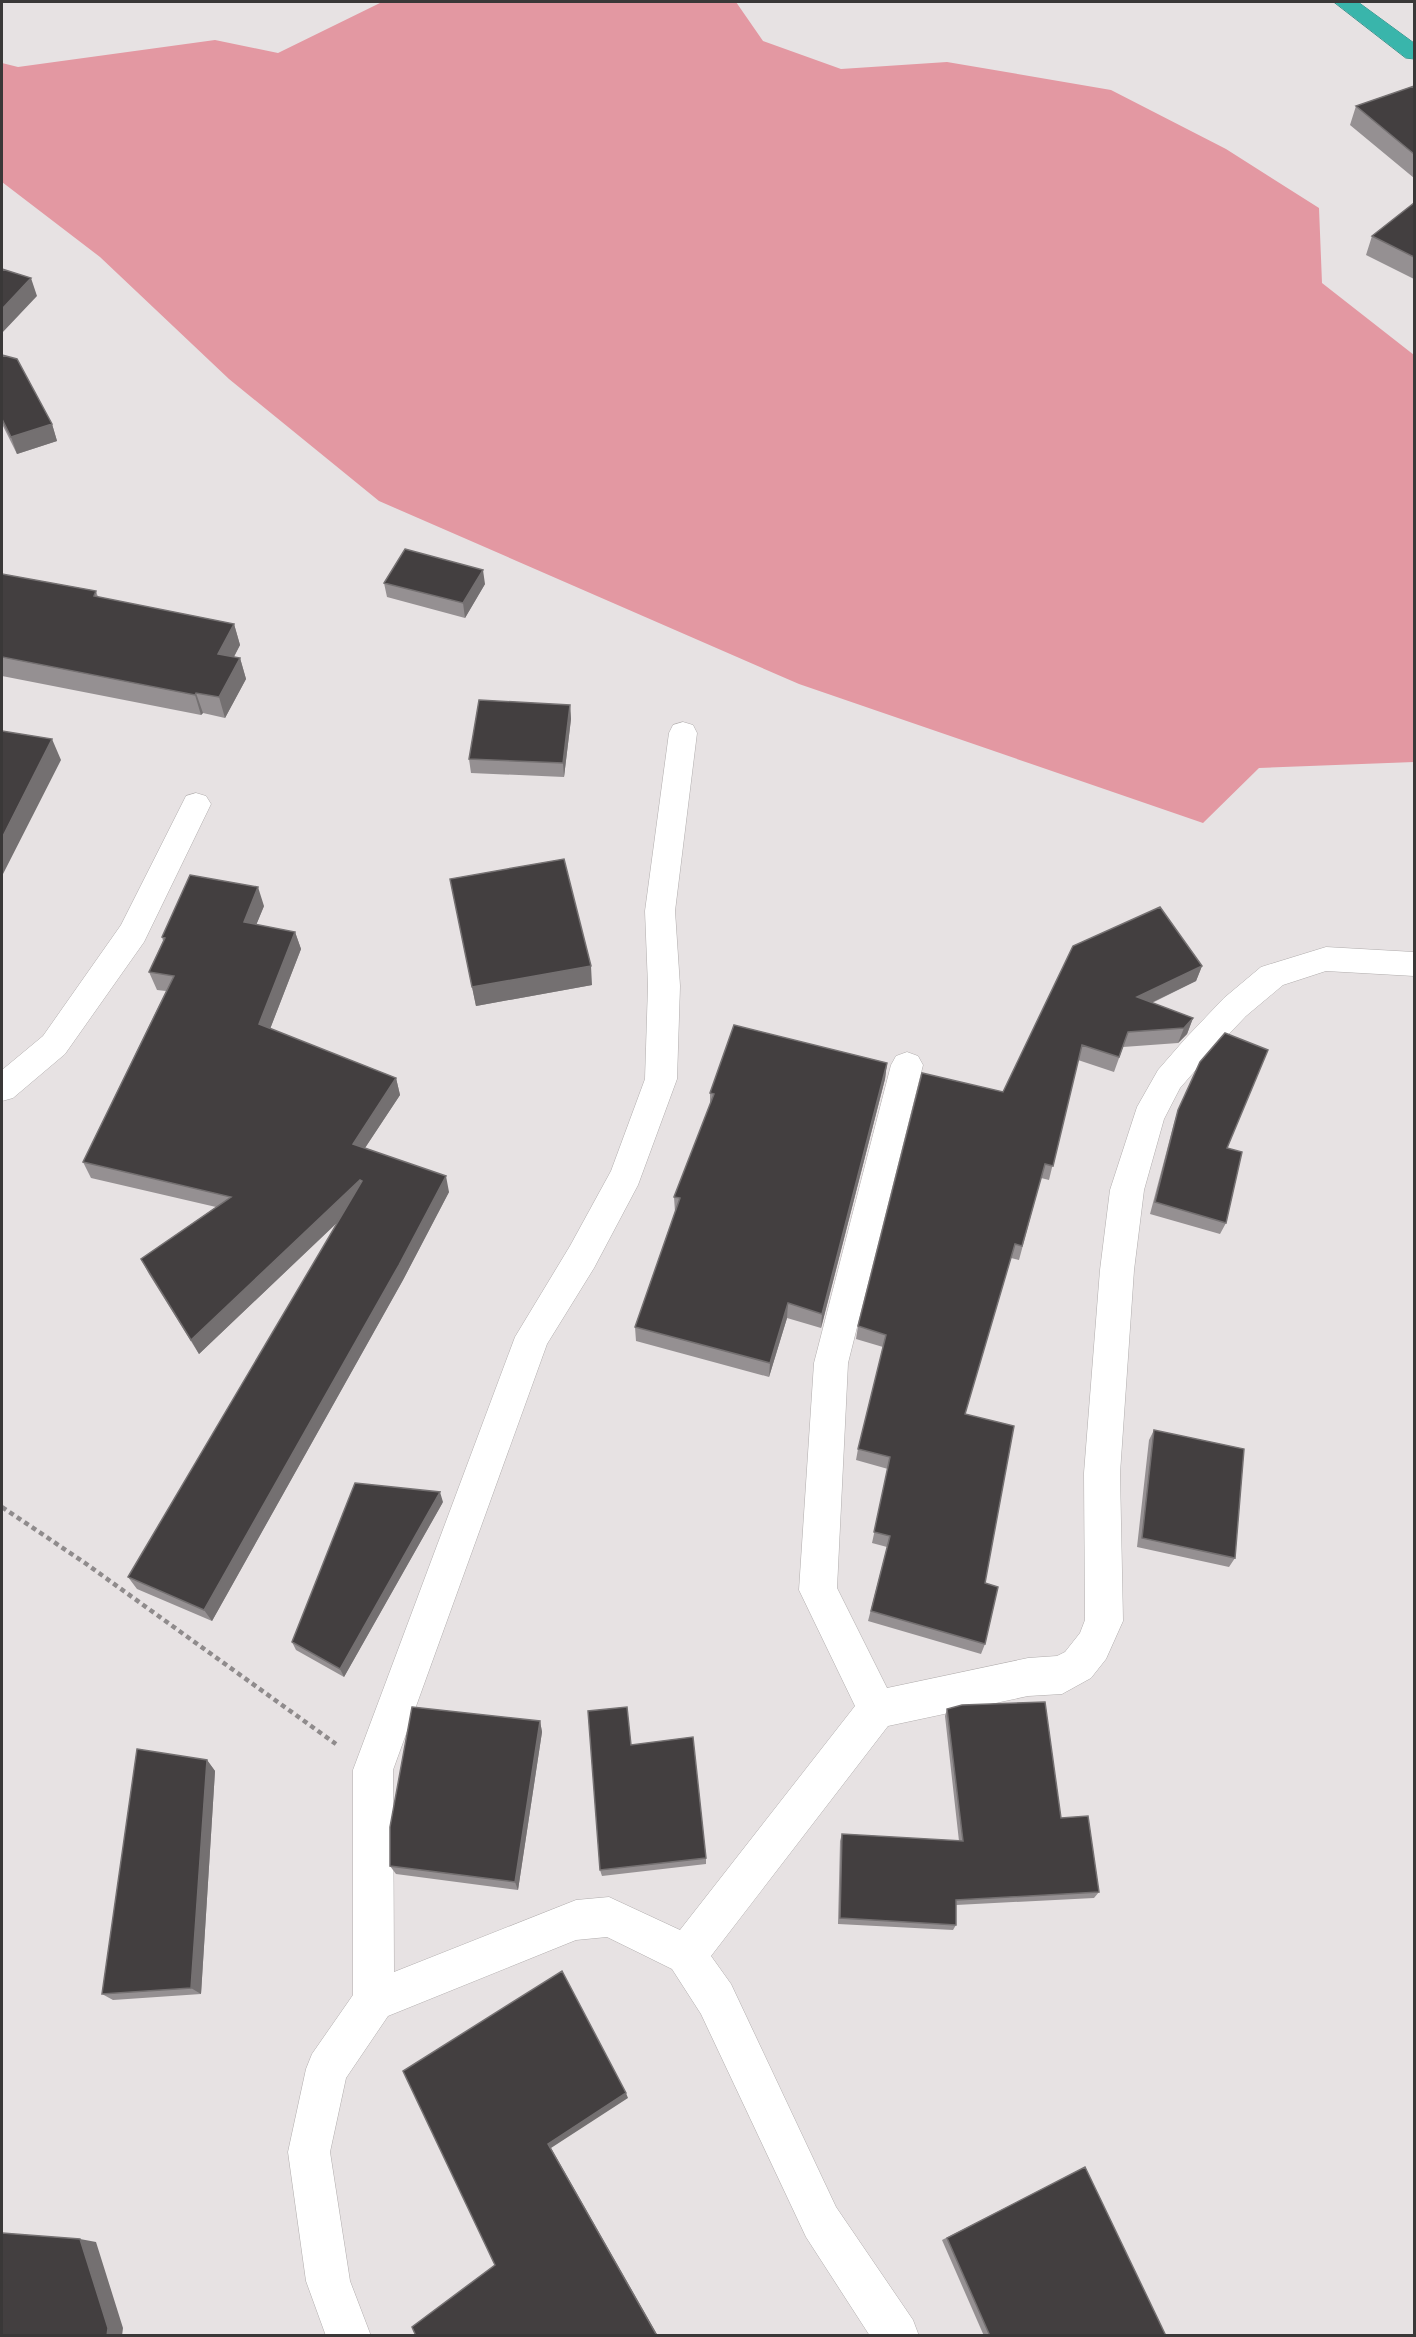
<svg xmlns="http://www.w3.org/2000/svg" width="1416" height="2337" viewBox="0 0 1416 2337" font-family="'DM Sans',sans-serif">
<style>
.forest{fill:#e398a2}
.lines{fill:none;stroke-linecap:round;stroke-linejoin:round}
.street-casing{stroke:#b1adad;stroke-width:1}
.highway-casing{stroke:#398983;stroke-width:1}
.path{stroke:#8f8b8c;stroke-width:4.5;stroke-dasharray:5 4;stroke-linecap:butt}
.street{fill:#fff;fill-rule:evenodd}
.highway{fill:#39b5ab;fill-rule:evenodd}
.wall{fill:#959092}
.shaded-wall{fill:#747071}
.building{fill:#433f40;stroke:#747071;stroke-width:1.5}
</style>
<rect width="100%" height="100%" fill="#e7e2e3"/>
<path class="forest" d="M 382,2 L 736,2 L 763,41 L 841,69 L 947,62 L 1111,90 L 1226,149 L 1319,208 L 1322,283 L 1414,355 L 1414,762 L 1259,768 L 1203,823 L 799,684 L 379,501 L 229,379 L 100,257 L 2,182 L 2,63 L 18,67 L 215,40 L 278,53 Z"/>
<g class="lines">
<defs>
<path id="street" d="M 683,722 L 693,725 L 697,733 L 675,911 L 680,986 L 677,1079 L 638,1185 L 594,1268 L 547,1344 L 393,1770 L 394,1972 L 576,1900 L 609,1897 L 680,1930 L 855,1706 L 799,1590 L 814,1363 L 891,1065 L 896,1056 L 907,1052 L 918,1056 L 923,1065 L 848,1363 L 837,1588 L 887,1688 L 1028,1658 L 1057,1656 L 1065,1652 L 1080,1633 L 1085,1620 L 1084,1473 L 1100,1270 L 1110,1190 L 1137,1107 L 1158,1070 L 1185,1039 L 1224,998 L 1261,967 L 1326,947 L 1414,952 L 1414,976 L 1326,971 L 1283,985 L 1246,1016 L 1207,1057 L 1180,1088 L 1164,1119 L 1144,1190 L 1134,1270 L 1120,1473 L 1123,1621 L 1106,1659 L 1091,1678 L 1062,1694 L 1028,1696 L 888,1726 L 711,1956 L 731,1984 L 836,2207 L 913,2320 L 919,2336 L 870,2336 L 806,2237 L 701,2014 L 672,1969 L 607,1937 L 576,1940 L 388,2016 L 346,2078 L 330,2152 L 350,2281 L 371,2336 L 326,2336 L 306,2281 L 288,2152 L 306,2069 L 312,2054 L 353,1995 L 353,1770 L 515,1337 L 570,1246 L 611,1171 L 645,1079 L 648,986 L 645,911 L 669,733 L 673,725 Z
M 196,793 L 206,796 L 211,804 L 144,942 L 65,1054 L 13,1098 L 2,1101 L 2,1070 L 43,1036 L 121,925 L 186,796 Z"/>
<path id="highway" d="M 1334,2 L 1358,2 L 1414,43 L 1414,59 L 1406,58 Z"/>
</defs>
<use href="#street" class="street-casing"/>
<use href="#highway" class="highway-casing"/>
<path class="path" d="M 2,1507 L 85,1563 L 336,1744"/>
<use href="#street" class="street"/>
<use href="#highway" class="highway"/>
</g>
<path class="wall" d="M 1414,86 L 1414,178 L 1350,125 L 1356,106 Z
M 1414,203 L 1414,279 L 1366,255 L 1372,236 Z
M 2,355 L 52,424 L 57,441 L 17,454 L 2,424 Z
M 2,574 L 96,591 L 98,597 L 234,624 L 240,645 L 234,657 L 240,658 L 246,679 L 225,718 L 203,713 L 201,715 L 2,676 Z
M 384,583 L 485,584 L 465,618 L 387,597 Z
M 570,705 L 571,719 L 564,777 L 471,773 L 469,759 Z
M 450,879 L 592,985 L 476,1006 Z
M 264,906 L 256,925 L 295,932 L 301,949 L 270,1029 L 396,1078 L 400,1095 L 365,1148 L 449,1192 L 403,1280 L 212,1621 L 137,1589 L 128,1577 L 338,1222 L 199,1354 L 149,1274 L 141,1259 L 216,1207 L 91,1178 L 83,1162 L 166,991 L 157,990 L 149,972 L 163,941 L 162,937 Z
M 1202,966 L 1196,981 L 1152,1003 L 1193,1018 L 1187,1034 L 1178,1043 L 1123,1047 L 1114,1072 L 1078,1060 L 1049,1180 L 1041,1178 L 1019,1260 L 1011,1258 L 965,1414 L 985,1583 L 985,1644 L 981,1654 L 868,1621 L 887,1547 L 872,1543 L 888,1469 L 856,1460 L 858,1449 L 883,1347 L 856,1339 L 858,1326 L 1003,1092 Z
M 887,1063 L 885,1079 L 821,1328 L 787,1318 L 769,1377 L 636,1341 L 635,1327 L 675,1212 L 674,1197 L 710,1106 L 710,1093 Z
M 1178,1110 L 1227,1148 L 1226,1223 L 1220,1234 L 1150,1214 L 1174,1123 Z
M 1154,1430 L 1235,1558 L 1229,1567 L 1137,1547 L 1149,1440 Z
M 443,1502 L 344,1677 L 296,1650 L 292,1642 Z
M 947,1709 L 1061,1818 L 1099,1892 L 1094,1898 L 956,1905 L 956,1925 L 953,1930 L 838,1924 L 840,1841 L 842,1834 L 959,1841 L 945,1716 Z
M 540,1721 L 542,1732 L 518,1890 L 396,1874 L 390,1866 Z
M 631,1745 L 706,1858 L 706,1864 L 602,1876 L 600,1870 Z
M 207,1760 L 215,1771 L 201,1994 L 113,2000 L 102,1994 Z
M 1085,2167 L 1166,2336 L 984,2336 L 942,2240 Z"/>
<path class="shaded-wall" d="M 31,278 L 37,296 L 2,333 L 2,309 Z
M 52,424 L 57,441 L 17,454 L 11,437 Z
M 483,570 L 485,584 L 465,618 L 463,603 Z
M 234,624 L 240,645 L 224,675 L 218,654 Z
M 240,658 L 246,679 L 225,718 L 219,697 Z
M 196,693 L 203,713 L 201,715 L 195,695 Z
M 570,705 L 571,719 L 564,777 L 563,763 Z
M 52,739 L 61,760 L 2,876 L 2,838 Z
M 258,887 L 264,906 L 250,940 L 244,922 Z
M 295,932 L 301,949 L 265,1042 L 259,1024 Z
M 591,966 L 592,985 L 476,1006 L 472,987 Z
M 1202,966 L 1196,981 L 1132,1012 L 1137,997 Z
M 1193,1018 L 1187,1034 L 1178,1043 L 1184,1028 Z
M 887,1063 L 885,1079 L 821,1328 L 822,1314 Z
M 396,1078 L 400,1095 L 357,1160 L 353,1144 Z
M 446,1176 L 449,1192 L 403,1280 L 212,1621 L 204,1610 Z
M 360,1180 L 365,1196 L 199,1354 L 191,1340 Z
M 788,1303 L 787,1318 L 769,1377 L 770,1363 Z
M 440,1492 L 443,1502 L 344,1677 L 340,1669 Z
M 540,1721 L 542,1732 L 518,1890 L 515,1882 Z
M 207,1760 L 215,1771 L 201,1994 L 191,1988 Z
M 626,2093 L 628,2098 L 551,2148 L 658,2336 L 657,2336 L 548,2144 Z
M 80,2239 L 96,2242 L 123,2328 L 122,2336 L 107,2336 Z"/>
<path class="building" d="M 1414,86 L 1414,154 L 1356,106 Z
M 1414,203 L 1414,257 L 1372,236 Z
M 2,269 L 31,278 L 2,309 Z
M 2,355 L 17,359 L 52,424 L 11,437 L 2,419 Z
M 405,549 L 483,570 L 463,603 L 384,583 Z
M 2,574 L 96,591 L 94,596 L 234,624 L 218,654 L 240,658 L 219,697 L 196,693 L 195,695 L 2,657 Z
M 479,700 L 570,705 L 563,763 L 469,759 Z
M 2,731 L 52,739 L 2,838 Z
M 564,859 L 591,966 L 472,987 L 450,879 Z
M 190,875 L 258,887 L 244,922 L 295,932 L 259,1024 L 396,1078 L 353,1144 L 446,1176 L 399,1265 L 204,1610 L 128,1577 L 362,1181 L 360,1180 L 191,1340 L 141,1259 L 231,1197 L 83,1162 L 174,976 L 149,972 L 165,938 L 162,937 Z
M 1160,907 L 1202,966 L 1137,997 L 1193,1018 L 1184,1028 L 1128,1032 L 1119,1057 L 1082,1045 L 1053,1166 L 1045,1164 L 1022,1246 L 1015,1244 L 965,1414 L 1014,1426 L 985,1583 L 998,1587 L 985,1644 L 871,1611 L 890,1536 L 874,1532 L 890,1457 L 858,1449 L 886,1335 L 858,1326 L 922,1073 L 1003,1092 L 1073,946 Z
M 734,1025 L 887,1063 L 822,1314 L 788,1303 L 770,1363 L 635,1327 L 680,1198 L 674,1197 L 714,1094 L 710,1093 Z
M 1225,1033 L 1268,1050 L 1227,1148 L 1242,1152 L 1226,1223 L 1155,1202 L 1178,1110 L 1200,1062 Z
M 1154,1430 L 1244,1449 L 1235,1558 L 1142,1538 Z
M 355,1483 L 440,1492 L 340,1669 L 292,1642 Z
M 1045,1702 L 1061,1818 L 1088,1816 L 1099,1892 L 956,1900 L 956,1925 L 840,1918 L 842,1834 L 963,1841 L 947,1709 L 962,1705 Z
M 412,1707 L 540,1721 L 515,1882 L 390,1866 L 390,1827 Z
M 627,1707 L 631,1745 L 693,1737 L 706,1858 L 600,1870 L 588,1711 Z
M 137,1749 L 207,1760 L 191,1988 L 102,1994 Z
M 562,1971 L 626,2093 L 548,2144 L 657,2336 L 416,2336 L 412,2327 L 495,2265 L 403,2071 Z
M 1085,2167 L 1166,2336 L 990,2336 L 947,2238 Z
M 2,2233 L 80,2239 L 108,2328 L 107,2336 L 2,2336 Z"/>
<rect width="1416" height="2337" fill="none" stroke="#3a3838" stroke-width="6"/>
</svg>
